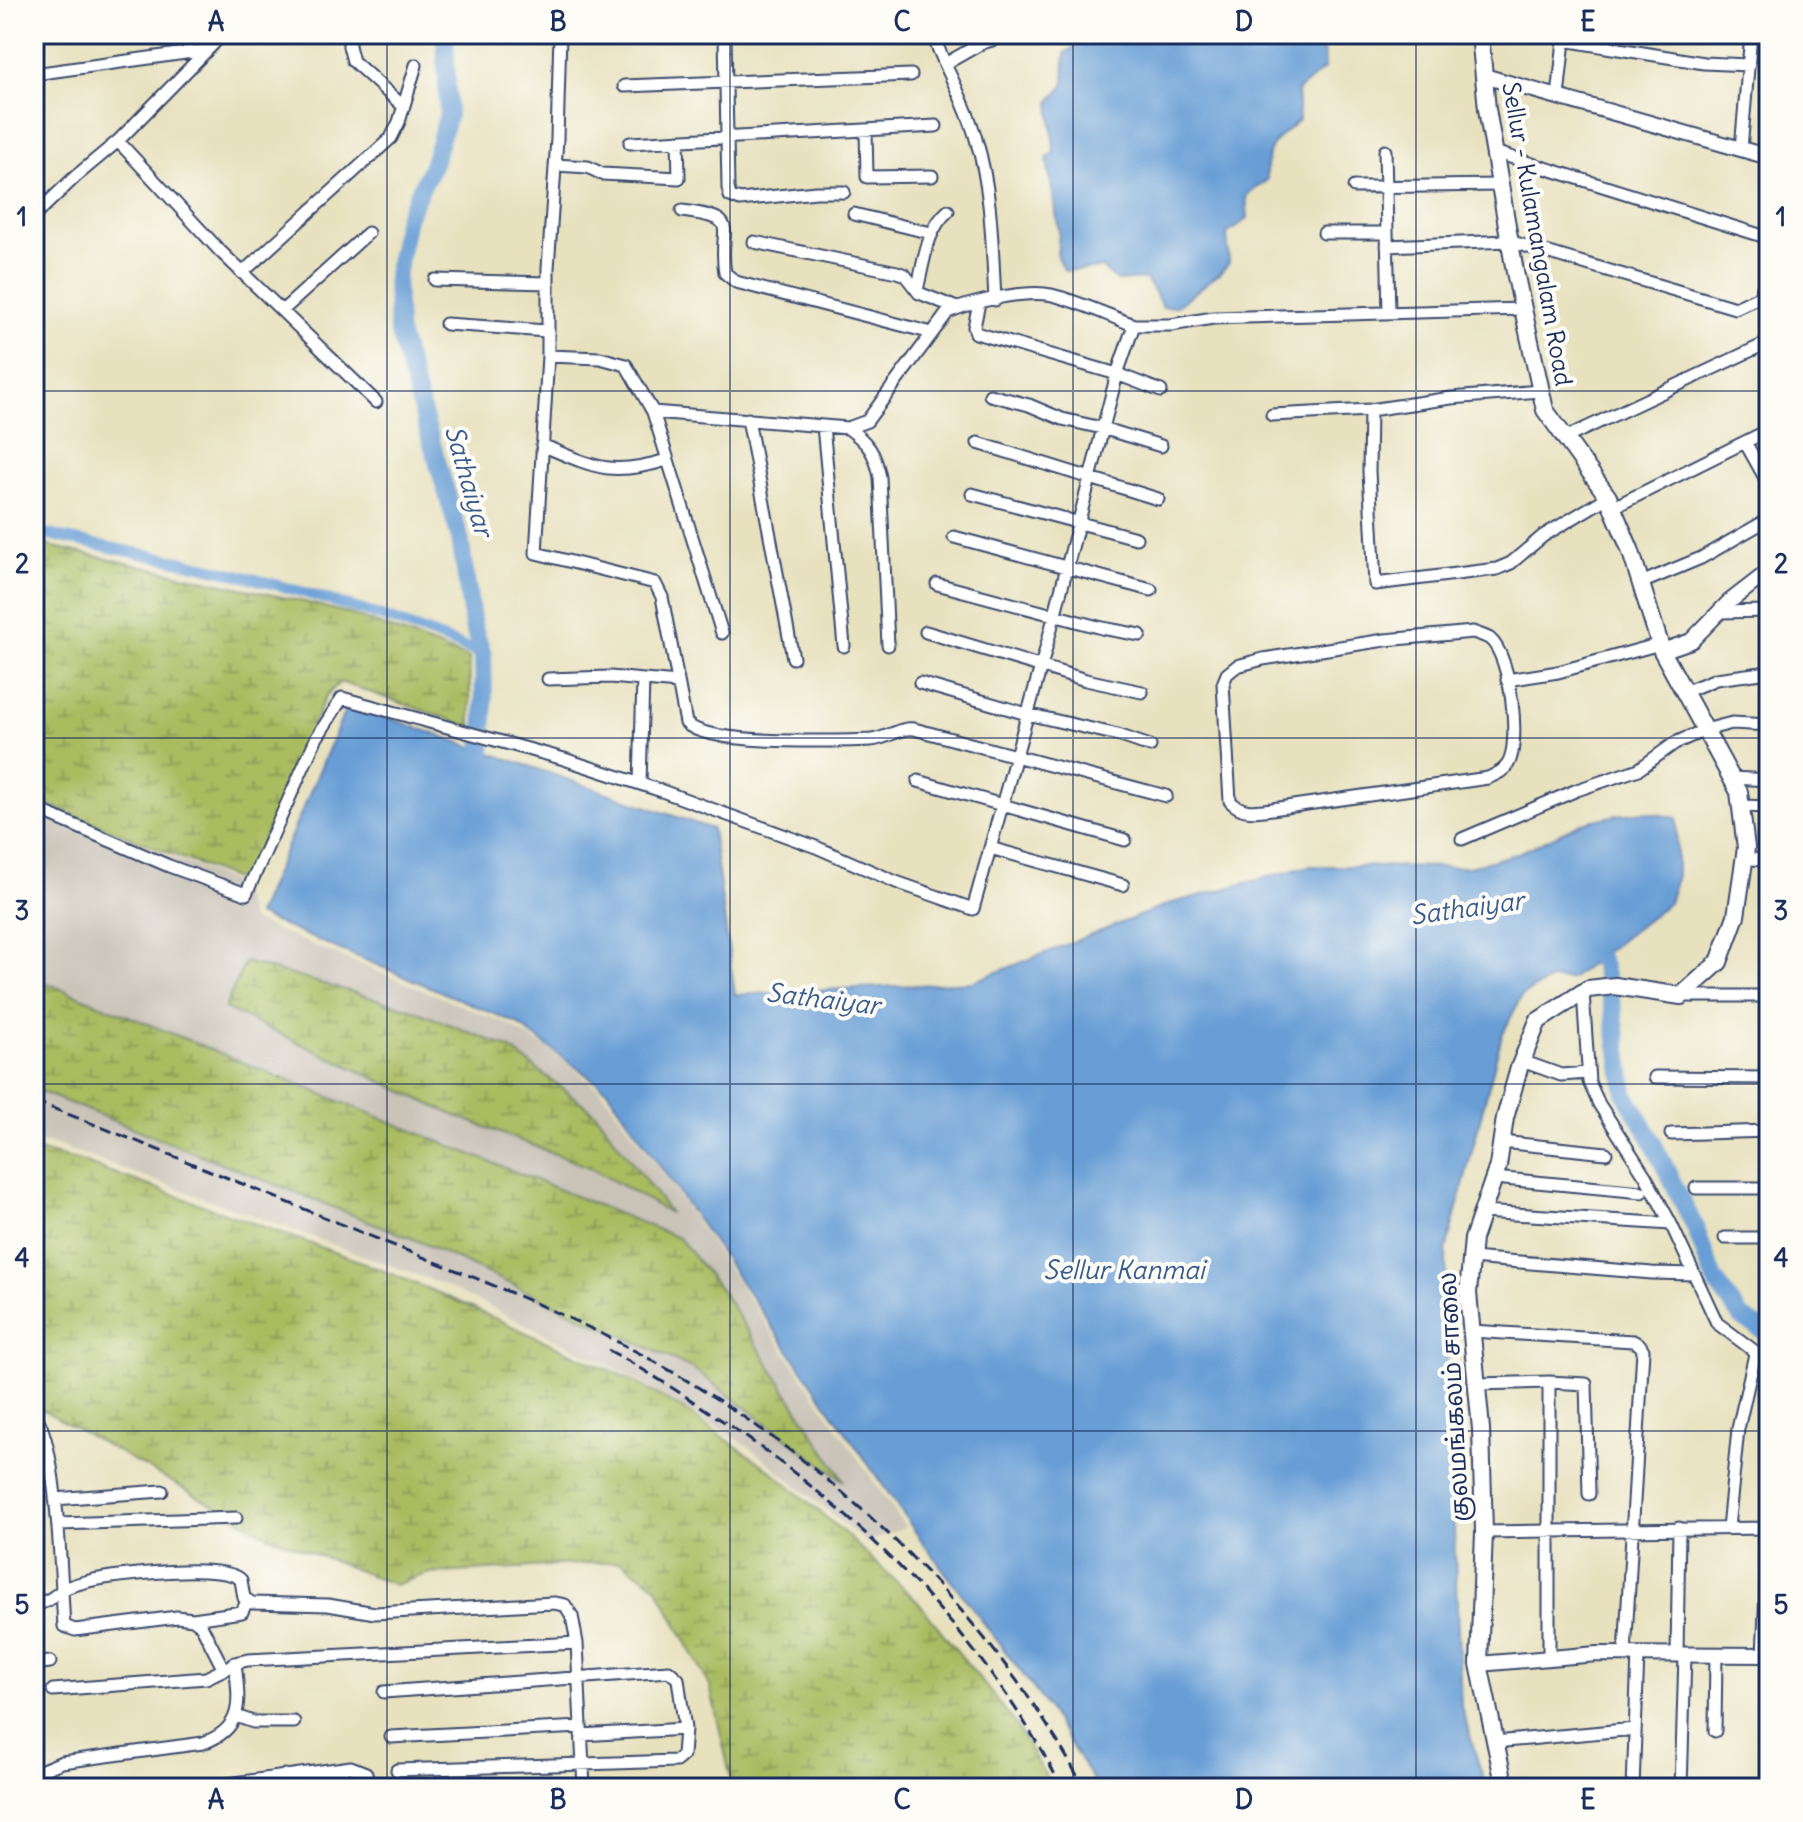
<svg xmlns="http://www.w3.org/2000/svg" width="1803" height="1822" viewBox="0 0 1803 1822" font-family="Delius,'Noto Sans Tamil',sans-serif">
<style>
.industrial{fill:#c9c3b8}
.wetland{fill:url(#wetland-marsh);stroke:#62765f;stroke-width:2}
.water{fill:#679ed5;stroke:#41669a;stroke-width:2}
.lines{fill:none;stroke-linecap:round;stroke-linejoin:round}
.canal{stroke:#679ed5;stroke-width:11}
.river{stroke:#679ed5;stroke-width:18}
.minor-casing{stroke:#3a4a6c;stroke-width:15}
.tertiary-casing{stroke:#3a4a6c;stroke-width:18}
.secondary-casing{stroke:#3a4a6c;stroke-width:20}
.minor{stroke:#fff;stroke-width:11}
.tertiary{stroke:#fff;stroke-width:14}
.secondary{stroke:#fff;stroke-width:16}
.rail{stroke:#1b2f5e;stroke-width:3;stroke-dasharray:12 6;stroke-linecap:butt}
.grid{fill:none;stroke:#1b2f5e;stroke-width:2;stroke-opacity:0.55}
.labels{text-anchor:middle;stroke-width:8;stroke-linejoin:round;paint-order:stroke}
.street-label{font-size:24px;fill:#1b2f5e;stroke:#fdfcf7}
.water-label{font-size:26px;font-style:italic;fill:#395b8e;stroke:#fdfcf7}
.neatline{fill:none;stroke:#1b2f5e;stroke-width:3}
.grid-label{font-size:26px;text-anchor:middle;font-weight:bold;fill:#1b2f5e}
</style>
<defs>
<pattern id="wetland-marsh" width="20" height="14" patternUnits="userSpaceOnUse" patternTransform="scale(2)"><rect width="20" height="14" fill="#a9bc60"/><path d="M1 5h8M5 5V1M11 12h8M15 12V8" fill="none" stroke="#899952"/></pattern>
</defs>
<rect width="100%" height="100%" fill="#fdfcf7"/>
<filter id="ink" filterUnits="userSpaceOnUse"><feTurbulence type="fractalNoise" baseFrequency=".0125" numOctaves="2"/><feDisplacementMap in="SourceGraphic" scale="16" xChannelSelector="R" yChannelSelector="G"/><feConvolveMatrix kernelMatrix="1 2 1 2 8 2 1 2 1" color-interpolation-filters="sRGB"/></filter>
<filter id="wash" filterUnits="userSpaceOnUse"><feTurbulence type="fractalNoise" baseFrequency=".006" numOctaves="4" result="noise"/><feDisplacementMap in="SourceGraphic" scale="32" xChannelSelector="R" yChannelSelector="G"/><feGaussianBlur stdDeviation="1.8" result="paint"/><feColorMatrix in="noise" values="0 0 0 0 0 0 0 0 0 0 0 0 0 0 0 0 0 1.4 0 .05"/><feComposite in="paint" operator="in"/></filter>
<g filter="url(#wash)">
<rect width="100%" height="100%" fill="#e7e1be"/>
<path class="industrial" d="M 34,801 L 238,884 L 251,920 L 505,1023 L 550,1050 L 601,1091 L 659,1168 L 905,1527 L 867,1543 L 748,1446 L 613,1367 L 442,1284 L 54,1144 L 34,1141 Z"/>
<path class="wetland" d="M 34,540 L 49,546 L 305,602 L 350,614 L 469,658 L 471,727 L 340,682 L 325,697 L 246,879 L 240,881 L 34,799 Z
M 245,962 L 408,1008 L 509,1048 L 595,1113 L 670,1213 L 589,1167 L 451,1114 L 225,1008 Z
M 34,978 L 679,1238 L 724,1294 L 844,1481 L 694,1369 L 416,1240 L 34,1089 Z
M 34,1150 L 77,1160 L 359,1261 L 441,1294 L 629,1379 L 684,1410 L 769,1469 L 841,1530 L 917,1601 L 1012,1719 L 1053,1788 L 733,1788 L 710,1686 L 656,1586 L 621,1561 L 426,1574 L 395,1585 L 267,1535 L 34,1405 Z"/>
<path class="water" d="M 1093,34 L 1318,34 L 1316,46 L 1324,53 L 1325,68 L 1297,91 L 1299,120 C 1274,141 1265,146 1267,180 L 1246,196 L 1248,218 L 1227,234 L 1229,263 L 1219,274 L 1177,306 L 1163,307 L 1146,279 L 1117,281 L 1102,268 L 1065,271 L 1057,257 L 1059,231 L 1047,159 L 1054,152 L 1050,101 L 1064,86 L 1065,53 Z
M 348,704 L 712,829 L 735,995 L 972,982 L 1169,904 L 1309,866 L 1469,867 L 1519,853 L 1581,823 L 1617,815 L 1645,812 L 1677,818 L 1677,875 L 1669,903 L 1571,979 L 1550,980 L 1522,995 L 1502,1035 L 1446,1251 L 1447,1353 L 1461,1706 L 1486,1788 L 1098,1788 L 1043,1701 L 926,1547 L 607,1090 L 516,1023 L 257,915 Z"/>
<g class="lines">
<path class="canal" d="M 34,531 C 83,543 134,552 184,562 C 286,585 387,614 483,655"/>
<path class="river" d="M 445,34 L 448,115 L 432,166 L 407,217 L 396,276 L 398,330 L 460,538 L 473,626 L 483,655 L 484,713 L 481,775
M 1580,942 L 1599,957 L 1603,967 L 1613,1009 L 1625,1094 L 1647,1131 L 1695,1227 L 1714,1279 L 1741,1317 L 1769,1334"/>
</g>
</g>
<g filter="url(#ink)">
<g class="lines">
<defs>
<path id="minor" d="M 187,34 L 189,52
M 349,34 L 349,46 L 353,61 L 403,106
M 560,34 L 557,139 L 548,268 L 548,356 L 536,553 L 655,583 L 662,597 L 686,723 C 708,746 836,741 871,740 C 887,739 899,727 914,729 L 1166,796
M 725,34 L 728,188 L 730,196 L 740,200 L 816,192 L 844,192
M 932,34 L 945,64
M 977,34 L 982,43 L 945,64 C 956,88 969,113 976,139 C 992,191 992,246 995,300
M 982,43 L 1011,34
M 34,74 L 207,50
M 624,86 L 911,75
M 1558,97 L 1564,40 L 1704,63 L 1749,65
M 866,130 L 867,177 L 932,176
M 118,141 L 219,250 L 376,402
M 630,143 L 936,126
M 1741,149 L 1751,34
M 1385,151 L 1389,313
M 1494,152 L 1769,238
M 555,165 L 588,167 L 602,174 L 679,178 L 678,140
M 34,187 L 38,212
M 1354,187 L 1500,185
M 682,211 C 745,219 717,226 725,273 L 736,282 L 932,333
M 854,214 L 931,233
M 34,216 L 75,177 L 118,141 L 223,34
M 1324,233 L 1387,233
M 754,242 L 897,272 L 905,275 L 919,293 L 957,308
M 1387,246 L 1509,241 L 1735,308 L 1759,297 L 1769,274
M 242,273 L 391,138 L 399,122 L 416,65
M 435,280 L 548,283
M 917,290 C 924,263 926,230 948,211
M 1759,297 L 1769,309
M 282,311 L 368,233
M 446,324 L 547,331
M 548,356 L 600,358 L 626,365 L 653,412 L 848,428 L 867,421 L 948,312 C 972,302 1026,289 1052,295 C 1080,302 1107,315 1134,325
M 1161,391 L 1117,374 L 1134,325 L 1171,325 L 1213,318 L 1523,309
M 1540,391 L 1451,398 L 1370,410 L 1369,471 L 1375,584 L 1497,569 L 1511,563 L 1543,536 L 1608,497
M 990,395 L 1029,405 L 1062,419 L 1102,428 L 1161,446
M 653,412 L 722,633
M 1272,415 L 1370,410
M 748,419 L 793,658
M 823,426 L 844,646
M 848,428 C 868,443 875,452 880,477 L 888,645
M 1565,438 L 1769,342
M 1745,442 L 1769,485
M 978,443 L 1158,499
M 542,445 C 594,467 610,477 667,460
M 972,494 L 1136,538
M 1612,508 L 1769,430
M 954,537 L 1151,590
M 1641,583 L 1701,558 L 1769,519
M 937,584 L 1102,628 L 1140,635
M 1719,612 L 1769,611
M 926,632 L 1086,680 L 1142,692
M 1473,632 C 1478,634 1486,636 1490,639 C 1511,656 1521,743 1508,764 C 1503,772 1496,774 1488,778 L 1272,809 C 1255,811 1242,814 1230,801 L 1223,684 L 1227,674 L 1237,666 L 1263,659 L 1385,640 Z
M 548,679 L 610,677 L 678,683
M 1507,680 L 1558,672 L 1660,644
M 920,683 L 1027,714 L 1118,735 L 1150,746
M 1684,692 L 1716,679 L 1769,672
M 1732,778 L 1769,780
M 918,781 L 1125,840
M 640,783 L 643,680
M 1741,806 L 1769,807
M 34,808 L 169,866 L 246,894 L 316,739 L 342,698 L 564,759 L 662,791 L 816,847 L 896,882 L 973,909 L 1045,652 L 1117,374 L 976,333 L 974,327 L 979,303
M 1462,839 L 1577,790 L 1639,769 L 1675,743 L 1705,730 L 1732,723 L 1769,725
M 990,848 L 1123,885
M 1745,858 L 1769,861
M 1583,992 L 1589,1082 L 1599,1104 L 1646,1177 L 1671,1224
M 1681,996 L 1769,996
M 1522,1061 L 1561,1075 L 1588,1073
M 1655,1077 L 1769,1078
M 1671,1134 L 1769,1131
M 1501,1142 L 1606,1153
M 1494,1178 L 1642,1192
M 1696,1188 L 1769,1188
M 1482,1212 L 1671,1224 L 1717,1323 L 1769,1362
M 1725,1238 L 1769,1238
M 1471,1258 L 1652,1273 L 1694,1274
M 1472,1331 L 1633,1341 L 1640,1345 L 1643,1350 L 1625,1654
M 1477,1384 L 1549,1382 L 1586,1384 L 1589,1494
M 34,1414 C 58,1440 61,1585 64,1626 L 75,1630 L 177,1617 L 193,1619 L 201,1625 L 224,1670
M 55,1499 L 162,1491
M 59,1524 L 236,1518
M 1728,1528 L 1738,1429 L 1755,1354
M 1484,1532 L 1769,1528
M 34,1605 C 46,1602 51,1599 61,1591 C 67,1586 81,1583 89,1581 C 115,1575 226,1562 241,1580 L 244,1598 L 252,1603 L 328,1605 L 375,1613 L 554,1603 L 565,1605 L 572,1616 L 577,1643 L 584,1788
M 193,1619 L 242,1612 L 247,1601
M 1677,1655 L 1679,1528
M 1763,1655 L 1769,1527
M 1549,1658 L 1549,1382
M 34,1664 L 50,1662
M 53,1690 L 206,1678 L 239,1662 L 248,1660 L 577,1643
M 384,1692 L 669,1671 L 678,1679 L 685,1729 L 581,1735
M 236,1716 L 253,1722 L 294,1722
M 1715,1731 L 1716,1655
M 391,1737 L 581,1727
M 1495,1742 L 1635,1729
M 397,1770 L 676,1761 L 683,1755 L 685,1729
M 35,1773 L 62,1762 L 203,1743 C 245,1728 239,1701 235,1663
M 34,1774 L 42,1788
M 285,1775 L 286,1788
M 199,1788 L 351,1767 L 366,1773 L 369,1788
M 1633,1788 L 1638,1654
M 1681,1788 L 1685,1655"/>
<path id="tertiary" d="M 1484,76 L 1769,157
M 1662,651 L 1691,641 L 1729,602 L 1769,571
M 1479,1664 L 1597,1654 L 1769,1655"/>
<path id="secondary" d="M 1480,34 L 1487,109 L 1515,272 L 1545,410 L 1608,497 L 1630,549 L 1662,651 L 1739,792 L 1746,848 L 1736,916 L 1719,962 L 1681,996 L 1615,986 L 1588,989 L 1538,1021 L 1519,1068 L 1505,1118 L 1498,1166 L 1473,1239 L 1468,1293 L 1481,1429 L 1484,1532 L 1479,1664 L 1505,1788"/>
</defs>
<use href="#minor" class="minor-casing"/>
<use href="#tertiary" class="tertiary-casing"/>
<use href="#secondary" class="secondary-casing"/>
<use href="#minor" class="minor"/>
<use href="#tertiary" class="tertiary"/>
<use href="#secondary" class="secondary"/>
<path class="rail" d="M 34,1101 C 143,1143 250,1187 358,1231 C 451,1269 548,1304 637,1352 C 822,1452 984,1602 1084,1788
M 608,1350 C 639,1366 668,1385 697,1404 C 847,1500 980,1628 1062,1788"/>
</g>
</g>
<path class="grid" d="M 387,34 L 387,1788M 730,34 L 730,1788M 1073,34 L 1073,1788M 1416,34 L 1416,1788M 34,391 L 1769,391M 34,738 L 1769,738M 34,1084 L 1769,1084M 34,1431 L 1769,1431"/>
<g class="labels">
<g class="street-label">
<text transform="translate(1537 234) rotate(80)" y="8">Sellur - Kulamangalam Road</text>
<text transform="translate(1454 1397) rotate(-93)" y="8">குலமங்கலம் சாலை</text>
</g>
<g class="water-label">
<text transform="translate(469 481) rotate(74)" y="9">Sathaiyar</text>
<text transform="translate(1467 908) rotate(-8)" y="9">Sathaiyar</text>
<text transform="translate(823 999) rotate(7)" y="9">Sathaiyar</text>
<text x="1124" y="1279">Sellur Kanmai</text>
</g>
</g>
<rect width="1803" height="1822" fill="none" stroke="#fdfcf7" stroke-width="88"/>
<rect x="44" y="44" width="1715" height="1734" class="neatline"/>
<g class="grid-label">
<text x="216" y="31">A</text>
<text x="558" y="31">B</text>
<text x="902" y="31">C</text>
<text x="1244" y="31">D</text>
<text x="1588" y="31">E</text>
<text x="22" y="226">1</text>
<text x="1781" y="226">1</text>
<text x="22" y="573">2</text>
<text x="1781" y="573">2</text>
<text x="22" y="920">3</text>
<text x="1781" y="920">3</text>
<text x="22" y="1267">4</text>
<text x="1781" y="1267">4</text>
<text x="22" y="1614">5</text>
<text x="1781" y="1614">5</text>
<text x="216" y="1809">A</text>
<text x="558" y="1809">B</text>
<text x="902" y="1809">C</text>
<text x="1244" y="1809">D</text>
<text x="1588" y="1809">E</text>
</g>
</svg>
